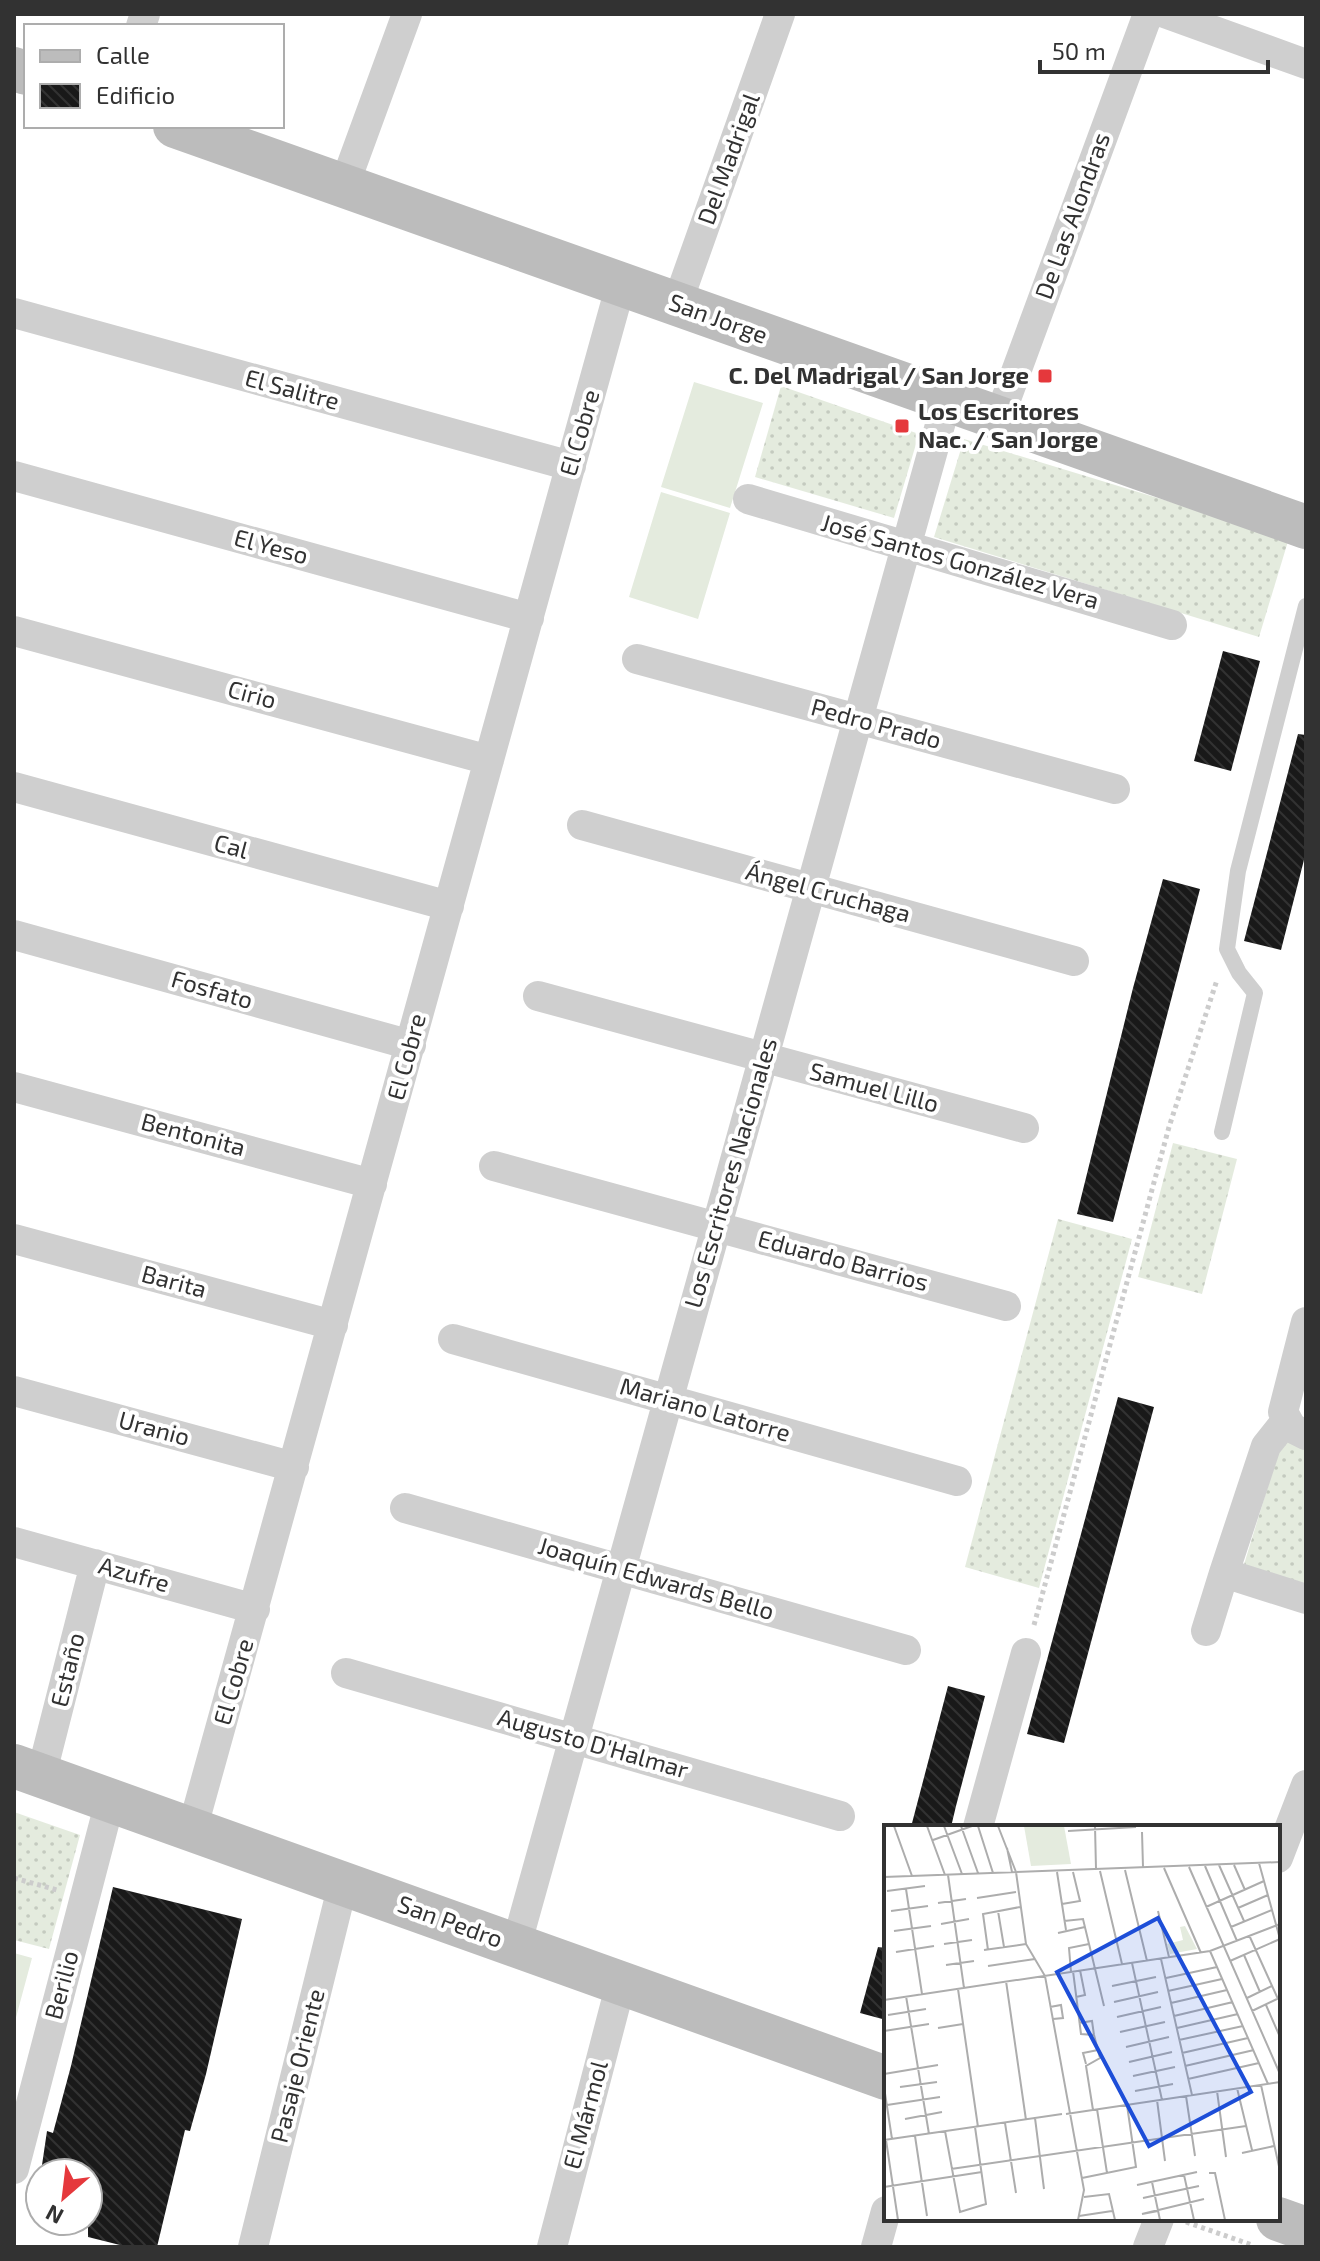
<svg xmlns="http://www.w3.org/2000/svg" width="1320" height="2261" viewBox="0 0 1320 2261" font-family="'Exo 2',sans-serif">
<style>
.grass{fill:url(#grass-dots)}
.garden{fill:#e4ebde}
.building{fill:url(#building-back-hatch)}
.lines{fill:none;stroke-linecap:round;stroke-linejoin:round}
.path{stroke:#ccc;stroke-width:5;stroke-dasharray:4 4;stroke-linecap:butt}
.lane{stroke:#cfcfcf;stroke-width:16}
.street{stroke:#cfcfcf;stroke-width:30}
.secondary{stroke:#bcbcbc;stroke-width:44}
.poi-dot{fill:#e5383c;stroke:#fff;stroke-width:3}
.labels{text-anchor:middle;stroke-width:8;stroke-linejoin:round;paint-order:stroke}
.street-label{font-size:24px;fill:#323232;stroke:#fff}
.poi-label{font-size:24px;font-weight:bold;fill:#323232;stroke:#fff;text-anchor:end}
.inset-road{fill:none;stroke:#adadad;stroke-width:2}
.view{fill:#1d4ed8;fill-opacity:0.15;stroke:#1d4ed8;stroke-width:4}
.inset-edge{fill:none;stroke:#323232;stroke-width:4}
</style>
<defs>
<pattern id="grass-dots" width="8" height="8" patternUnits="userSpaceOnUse" patternTransform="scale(2)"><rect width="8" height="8" fill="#e4ebde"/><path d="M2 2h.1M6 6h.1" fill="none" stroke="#c4cabf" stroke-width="1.8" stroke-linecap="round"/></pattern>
<pattern id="building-back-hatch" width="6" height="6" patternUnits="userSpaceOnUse" patternTransform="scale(2)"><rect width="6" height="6" fill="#191919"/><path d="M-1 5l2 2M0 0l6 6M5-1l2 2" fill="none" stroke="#323232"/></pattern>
</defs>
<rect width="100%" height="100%" fill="#fff"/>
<path class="grass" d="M 781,386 L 919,434 L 894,518 L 755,477 Z
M 964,439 L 1289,538 L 1259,637 L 934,537 Z
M 1173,1143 L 1237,1159 L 1202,1294 L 1138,1277 Z
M 1058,1219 L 1132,1239 L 1039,1588 L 965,1567 Z
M 1283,1437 L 1306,1444 L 1306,1590 L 1242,1571 Z
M 14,1812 L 80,1835 L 49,1949 L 14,1940 Z"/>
<path class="garden" d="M 694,382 L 763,403 L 730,508 L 661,487 Z
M 661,492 L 730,513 L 698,619 L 629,597 Z
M 14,1953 L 32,1958 L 14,2025 Z"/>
<path class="building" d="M 1223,651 L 1260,661 L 1231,771 L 1194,761 Z
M 1298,734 L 1306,735 L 1306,852 L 1281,950 L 1244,941 Z
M 1163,879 L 1200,889 L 1113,1222 L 1077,1214 L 1133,988 Z
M 1118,1397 L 1154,1407 L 1064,1743 L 1027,1734 Z
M 948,1686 L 985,1696 L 956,1806 L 951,1827 L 911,1827 Z
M 113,1887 L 242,1919 L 206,2074 L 190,2131 L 185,2130 L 157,2247 L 128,2247 L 88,2237 L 88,2173 L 73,2173 L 42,2165 L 47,2131 L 53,2133 L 71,2066 Z
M 878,1947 L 886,1948 L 886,2020 L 860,2013 Z"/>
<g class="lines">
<path class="path" d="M 1034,1625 L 1169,1127 L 1217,980
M 14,1878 L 57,1890
M 1186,2222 L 1252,2245"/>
<path class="lane" d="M 1222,1132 L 1255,993 L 1239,973 L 1227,949 L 1238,871 L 1306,606"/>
<path class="street" d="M 1167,14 L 1306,64
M 141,26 L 145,14
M 344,186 L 407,14
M 677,304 L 780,14
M 14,313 L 571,466
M 999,418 L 1148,14
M 14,476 L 529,618
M 748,499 L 1172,625
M 14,631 L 489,760
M 637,659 L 1115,789
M 14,787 L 449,906
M 582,825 L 1074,961
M 14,935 L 411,1045
M 538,996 L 1024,1128
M 14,1087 L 372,1184
M 494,1166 L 1006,1306
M 14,1239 L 333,1325
M 1306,1322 L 1283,1412 L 1292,1428 L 1306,1435
M 453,1339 L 957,1481
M 14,1391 L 294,1467
M 1286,1421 L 1266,1446 L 1224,1573 L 1306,1599
M 405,1508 L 906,1650
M 14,1542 L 255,1609
M 1206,1631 L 1224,1573
M 346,1673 L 840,1816
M 41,1776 L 95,1564
M 978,1827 L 1026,1653
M 192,1830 L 621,284
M 1278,1858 L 1306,1785
M 516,1946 L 947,400
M 14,2169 L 110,1801
M 253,2247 L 343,1884
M 552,2247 L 621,1983
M 876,2247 L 886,2211
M 1148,2247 L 1159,2219"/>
<path class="secondary" d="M 14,69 L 26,73
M 175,126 L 1306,527
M 14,1766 L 886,2078
M 1278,2219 L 1306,2229"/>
</g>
<g class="poi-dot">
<rect x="1037" y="368" width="16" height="16" rx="4"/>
<rect x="894" y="418" width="16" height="16" rx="4"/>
</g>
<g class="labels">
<g class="street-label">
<text transform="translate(729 159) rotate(-70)" y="8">Del Madrigal</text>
<text transform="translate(1073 216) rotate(-70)" y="8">De Las Alondras</text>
<text transform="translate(718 319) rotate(20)" y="8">San Jorge</text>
<text transform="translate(292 390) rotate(15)" y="8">El Salitre</text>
<text transform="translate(580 433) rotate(-74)" y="8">El Cobre</text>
<text transform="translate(271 547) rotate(15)" y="8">El Yeso</text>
<text transform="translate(960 562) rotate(16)" y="8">José Santos González Vera</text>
<text transform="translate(252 695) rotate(15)" y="8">Cirio</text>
<text transform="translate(876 724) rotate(15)" y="8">Pedro Prado</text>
<text transform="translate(231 847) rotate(15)" y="8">Cal</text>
<text transform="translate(828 893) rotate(15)" y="8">Ángel Cruchaga</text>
<text transform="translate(212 990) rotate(16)" y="8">Fosfato</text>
<text transform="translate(407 1057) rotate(-75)" y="8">El Cobre</text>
<text transform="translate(874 1088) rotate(15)" y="8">Samuel Lillo</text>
<text transform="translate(193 1135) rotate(15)" y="8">Bentonita</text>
<text transform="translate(731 1173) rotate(-74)" y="8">Los Escritores Nacionales</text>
<text transform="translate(843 1261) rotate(15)" y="8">Eduardo Barrios</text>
<text transform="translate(174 1282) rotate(15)" y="8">Barita</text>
<text transform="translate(705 1410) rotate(16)" y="8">Mariano Latorre</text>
<text transform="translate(154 1429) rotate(15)" y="8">Uranio</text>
<text transform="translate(134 1575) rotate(16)" y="8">Azufre</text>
<text transform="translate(656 1579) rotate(16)" y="8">Joaquín Edwards Bello</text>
<text transform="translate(68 1670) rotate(-76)" y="8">Estaño</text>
<text transform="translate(234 1682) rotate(-74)" y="8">El Cobre</text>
<text transform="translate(593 1744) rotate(16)" y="8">Augusto D'Halmar</text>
<text transform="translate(450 1922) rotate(20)" y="8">San Pedro</text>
<text transform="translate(62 1985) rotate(-75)" y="8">Berilio</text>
<text transform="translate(298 2066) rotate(-76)" y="8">Pasaje Oriente</text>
<text transform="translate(586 2115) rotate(-75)" y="8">El Mármol</text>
</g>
<g class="poi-label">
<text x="1029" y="384">C. Del Madrigal / San Jorge</text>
<text x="918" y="420" text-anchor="start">Los Escritores<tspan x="918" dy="28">Nac. / San Jorge</tspan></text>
</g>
</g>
<g transform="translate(884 1825)">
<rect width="396" height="396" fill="#fff"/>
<path d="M 301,101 L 313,124 L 286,129 L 283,119 L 299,115 L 296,102 Z" fill="#e4ebde"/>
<path d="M 140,1 L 180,1 L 187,39 L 147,41 Z" fill="#e4ebde"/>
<path class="inset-road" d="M 10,1 L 28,51M 43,1 L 61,50M 60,1 L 78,49M 77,1 L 94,48M 94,1 L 109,48M 114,1 L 132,47M 211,1 L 212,44M 184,6 L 252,2M 258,7 L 259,42M 49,15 L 88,1M 123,23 L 128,47M 375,38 L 396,114M 335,40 L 360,96M 350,40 L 361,65M 321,41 L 353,116M 305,42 L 396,249M 280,43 L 317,128M 241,45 L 263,136M 216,46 L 238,139M 132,47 L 142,119 L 161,151 L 200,365 L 194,395M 173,47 L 182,105M 64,50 L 80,163M 0,52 L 396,37M 22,64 L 38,169M 3,66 L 41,61M 93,73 L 132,67M 54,78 L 82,74M 178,79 L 196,76 L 189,47M 322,82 L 380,56M 354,83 L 384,70M 7,86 L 44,81M 114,86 L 120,122M 274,86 L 285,132M 180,96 L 199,94 L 220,181M 57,99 L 85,94M 347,102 L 388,85M 10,106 L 47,101M 174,108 L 201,102M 365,110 L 394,174M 60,119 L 88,115M 100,125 L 142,119M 104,125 L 99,89 L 136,82M 326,126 L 384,259M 12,127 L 50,121M 360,130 L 376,167M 277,134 L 308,270M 346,136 L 396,114M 248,138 L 278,275M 62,140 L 90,136M 104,141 L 151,134M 189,146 L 197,209 L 210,210 L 216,233 L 202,241 L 209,285M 187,147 L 185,123 L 205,119M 282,153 L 333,142M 122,156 L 142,295M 228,161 L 272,152M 74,164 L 94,302M 284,166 L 338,154M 22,171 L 45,309M 192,172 L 201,170 L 196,145M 363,173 L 388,161M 0,175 L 326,126 L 396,99M 230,177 L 274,167M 287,178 L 343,165M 382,180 L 396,212M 166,182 L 177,180 L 179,193 L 169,194M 368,186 L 395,173M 4,190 L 42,184M 290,191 L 349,177M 233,192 L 277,182M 195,198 L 208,196 L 210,210M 54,203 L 79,199M 293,203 L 354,189M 0,206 L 45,199M 236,207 L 281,197M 295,215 L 359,201M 242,222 L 285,212M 298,228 L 364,213M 245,237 L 288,227M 202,239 L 199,228 L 214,225M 301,241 L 370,225M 0,249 L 54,240M 249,251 L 291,242M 304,254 L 375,238M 377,260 L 396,346M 0,262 L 8,314M 16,262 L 53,257M 353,263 L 368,325M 251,266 L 289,259M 333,266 L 342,332M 302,271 L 311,331M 273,275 L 281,336M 3,280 L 56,272M 213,284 L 223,348M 182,289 L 396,257M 151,293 L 160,364M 21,294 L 58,287M 121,298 L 132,368M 61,306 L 76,387 L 102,379 L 91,302M 31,311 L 43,391M 0,315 L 178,289M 2,315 L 14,395M 358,328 L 390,321M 67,344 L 362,301M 325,348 L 331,348 L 341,395M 300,350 L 310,395M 198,353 L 252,342 L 243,280M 268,357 L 276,395M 253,360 L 313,347M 0,362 L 98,347M 200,372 L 225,369 L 231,395M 259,373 L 315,361M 274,386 L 258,389 L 320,374M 195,391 L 228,386"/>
<path class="view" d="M 274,93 L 367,267 L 265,321 L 173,147 Z"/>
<rect width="396" height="396" class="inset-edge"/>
</g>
<rect width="1320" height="2261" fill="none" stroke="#323232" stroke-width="32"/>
<rect x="24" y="24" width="260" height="104" fill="#ffffff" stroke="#adadad" stroke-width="2"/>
<rect x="40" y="50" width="40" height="12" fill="#bcbcbc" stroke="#adadad" stroke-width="2"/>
<text x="96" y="64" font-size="24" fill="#323232">Calle</text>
<rect x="40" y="84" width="40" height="24" fill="url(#building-back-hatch)" stroke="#adadad" stroke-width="2"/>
<text x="96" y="104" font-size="24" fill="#323232">Edificio</text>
<g transform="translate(64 2197) rotate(208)"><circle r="38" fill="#ffffff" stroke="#adadad" stroke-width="2"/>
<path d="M0-6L14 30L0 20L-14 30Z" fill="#e5383c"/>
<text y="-12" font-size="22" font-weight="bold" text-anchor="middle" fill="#323232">N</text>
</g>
<path d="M1040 60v12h228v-12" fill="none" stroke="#323232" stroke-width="4"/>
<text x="1052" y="60" font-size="24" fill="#323232" stroke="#ffffff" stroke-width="6" paint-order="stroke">50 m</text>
</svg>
